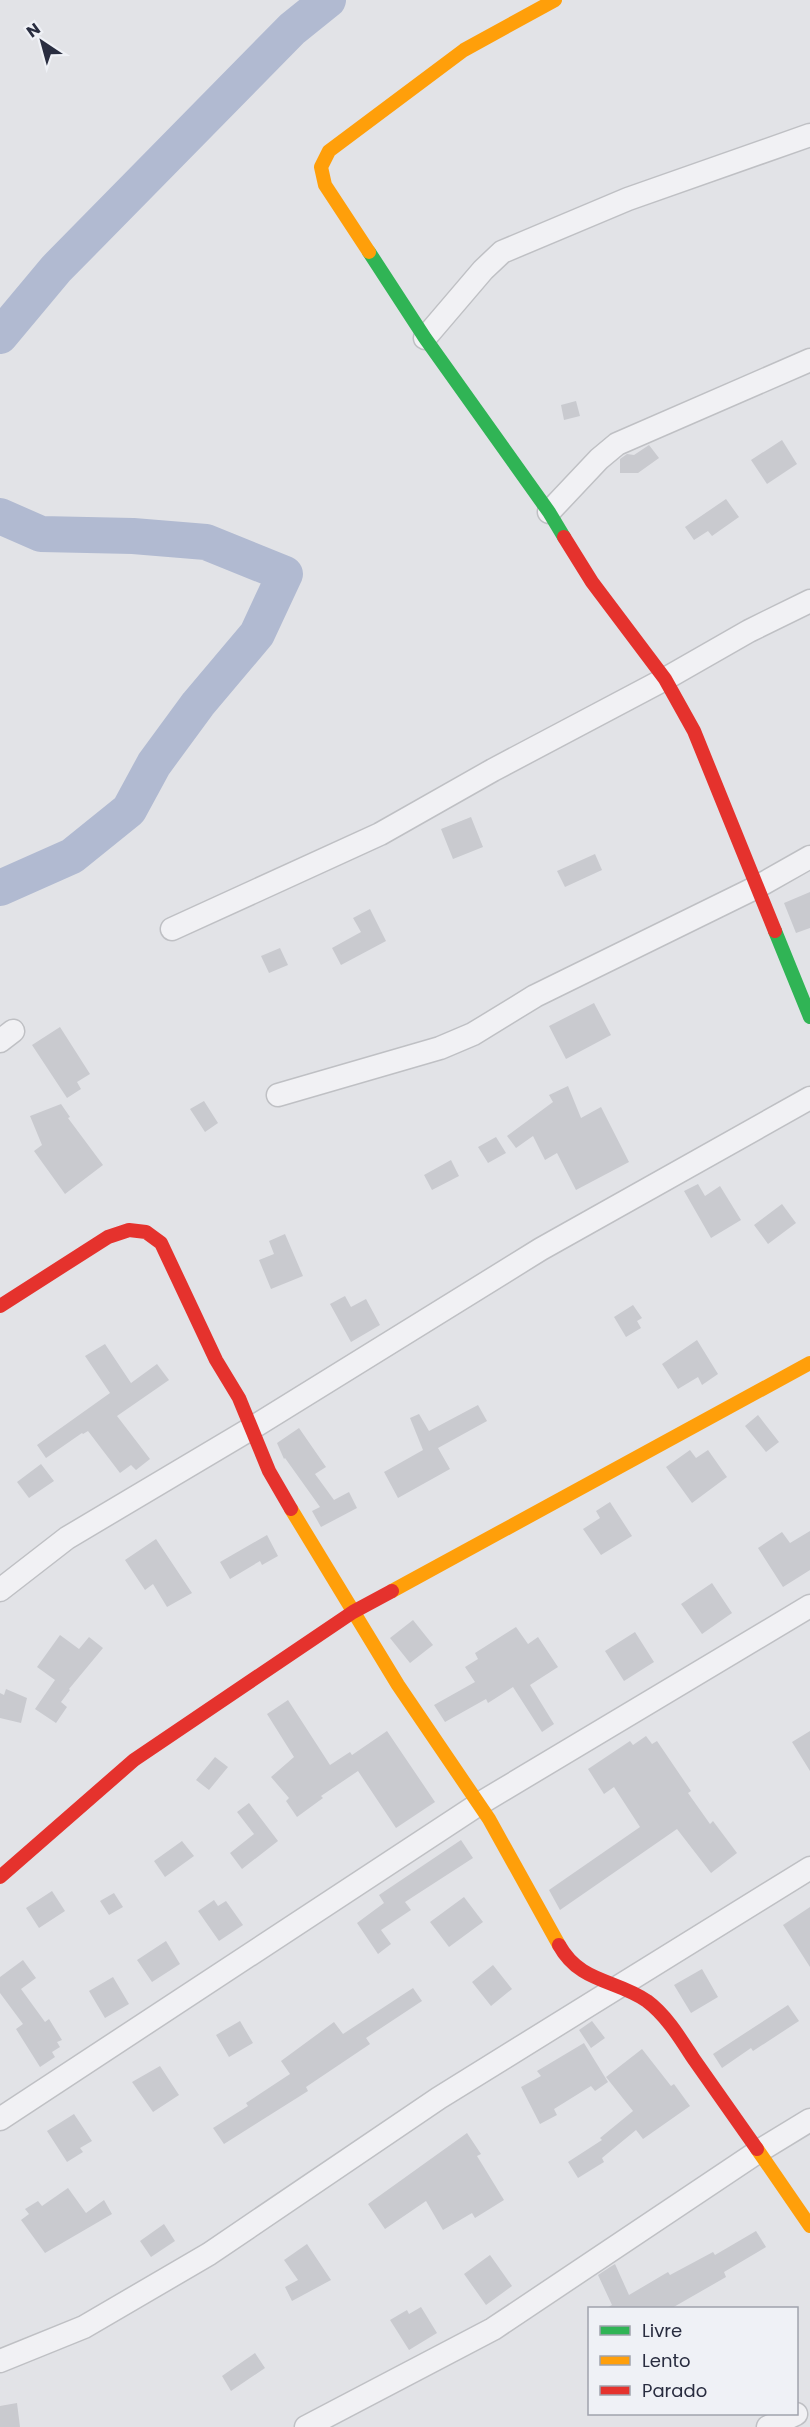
<svg xmlns="http://www.w3.org/2000/svg" width="810" height="2427" viewBox="0 0 810 2427" font-family="Poppins,sans-serif">
<style>
.lines{fill:none;stroke-linecap:round;stroke-linejoin:round}
.river{stroke:#b1bad1;stroke-width:36}
.building{fill:#c9cacf}
.street-casing{stroke:#bfc0c4;stroke-width:25}
.street{stroke:#f1f1f4;stroke-width:22}
.fast{stroke:#30b455;stroke-width:14}
.slow{stroke:#ff9f0a;stroke-width:14}
.jam{stroke:#e5322d;stroke-width:14}
</style>
<rect width="100%" height="100%" fill="#e2e3e7"/>
<g class="lines">
<path class="river" d="M 0,336 L 56,269 L 292,29 L 328,0
M 0,516 L 41,534 L 133,536 L 206,542 L 285,574 L 257,634 L 198,704 L 154,764 L 129,810 L 72,856 L 0,888"/>
</g>
<path class="building" d="M 576,401 L 580,416 L 564,420 L 561,405 Z
M 782,440 L 797,464 L 767,484 L 751,460 Z
M 649,445 L 659,458 L 638,473 L 620,473 L 620,459 L 627,454 L 634,455 Z
M 726,499 L 739,517 L 712,536 L 708,531 L 694,540 L 685,527 Z
M 471,817 L 483,847 L 453,859 L 441,829 Z
M 595,854 L 602,870 L 565,887 L 557,871 Z
M 810,892 L 810,928 L 796,933 L 784,903 Z
M 370,909 L 386,941 L 341,965 L 332,948 L 361,932 L 353,918 Z
M 280,948 L 288,965 L 269,973 L 261,956 Z
M 594,1003 L 611,1035 L 566,1059 L 549,1026 Z
M 60,1027 L 90,1074 L 77,1082 L 81,1089 L 67,1098 L 32,1045 Z
M 568,1086 L 581,1118 L 601,1107 L 629,1162 L 576,1190 L 557,1153 L 545,1160 L 533,1136 L 516,1148 L 507,1136 L 553,1102 L 549,1095 Z
M 204,1101 L 218,1123 L 205,1132 L 190,1109 Z
M 61,1104 L 70,1117 L 68,1118 L 103,1165 L 65,1194 L 34,1151 L 42,1145 L 30,1116 Z
M 496,1137 L 506,1153 L 488,1163 L 478,1147 Z
M 451,1160 L 459,1176 L 432,1190 L 424,1175 Z
M 698,1184 L 705,1196 L 720,1186 L 741,1220 L 711,1238 L 684,1191 Z
M 782,1204 L 796,1223 L 768,1244 L 754,1225 Z
M 285,1234 L 303,1276 L 271,1289 L 259,1260 L 274,1254 L 269,1241 Z
M 345,1296 L 351,1307 L 366,1299 L 380,1325 L 351,1342 L 330,1304 Z
M 633,1305 L 642,1318 L 637,1321 L 641,1328 L 626,1337 L 614,1317 Z
M 697,1340 L 718,1374 L 702,1385 L 698,1377 L 678,1389 L 662,1364 Z
M 105,1344 L 131,1383 L 157,1364 L 169,1380 L 117,1416 L 150,1459 L 136,1470 L 131,1465 L 120,1473 L 88,1431 L 83,1434 L 82,1433 L 46,1458 L 37,1445 L 110,1393 L 85,1356 Z
M 478,1405 L 487,1421 L 438,1448 L 450,1469 L 398,1498 L 384,1472 L 423,1450 L 410,1418 L 419,1414 L 429,1431 Z
M 758,1415 L 779,1442 L 766,1452 L 745,1426 Z
M 299,1428 L 326,1467 L 315,1474 L 334,1500 L 349,1492 L 357,1508 L 321,1527 L 312,1511 L 320,1507 L 285,1458 L 284,1459 L 277,1443 Z
M 690,1450 L 696,1458 L 708,1450 L 727,1477 L 692,1503 L 666,1467 Z
M 41,1464 L 54,1481 L 29,1498 L 17,1482 Z
M 610,1502 L 632,1536 L 601,1555 L 583,1529 L 600,1518 L 596,1511 Z
M 810,1531 L 810,1570 L 783,1587 L 758,1548 L 782,1532 L 790,1543 Z
M 267,1535 L 278,1556 L 262,1565 L 260,1561 L 230,1579 L 220,1562 Z
M 156,1539 L 192,1593 L 167,1607 L 153,1584 L 145,1590 L 125,1560 Z
M 712,1583 L 732,1613 L 702,1634 L 681,1604 Z
M 413,1620 L 433,1645 L 410,1663 L 390,1638 Z
M 516,1627 L 528,1644 L 538,1637 L 558,1667 L 530,1685 L 554,1724 L 542,1732 L 513,1687 L 488,1703 L 486,1699 L 445,1722 L 434,1705 L 475,1682 L 465,1667 L 478,1659 L 475,1653 Z
M 635,1632 L 654,1662 L 624,1681 L 605,1651 Z
M 60,1635 L 79,1649 L 89,1637 L 103,1648 L 69,1689 L 70,1690 L 61,1702 L 67,1707 L 56,1723 L 35,1709 L 55,1680 L 37,1667 Z
M 6,1689 L 27,1698 L 21,1723 L 0,1718 L 0,1693 L 4,1695 Z
M 288,1700 L 330,1765 L 350,1752 L 352,1755 L 387,1731 L 435,1802 L 396,1828 L 358,1771 L 321,1796 L 323,1798 L 297,1817 L 286,1801 L 289,1798 L 271,1777 L 294,1757 L 267,1714 Z
M 810,1731 L 810,1771 L 792,1742 Z
M 646,1736 L 652,1744 L 657,1741 L 691,1791 L 688,1793 L 710,1824 L 713,1821 L 737,1853 L 711,1873 L 677,1829 L 560,1910 L 549,1890 L 640,1827 L 614,1787 L 604,1794 L 588,1769 L 630,1741 L 633,1745 Z
M 215,1757 L 228,1767 L 209,1790 L 196,1780 Z
M 249,1803 L 278,1841 L 242,1869 L 230,1853 L 254,1834 L 237,1812 Z
M 461,1840 L 473,1858 L 405,1902 L 411,1910 L 381,1930 L 391,1944 L 378,1954 L 357,1923 L 384,1903 L 379,1895 Z
M 182,1841 L 194,1856 L 165,1877 L 154,1861 Z
M 52,1891 L 65,1911 L 39,1928 L 26,1908 Z
M 114,1893 L 123,1907 L 109,1915 L 100,1901 Z
M 464,1897 L 483,1922 L 449,1947 L 430,1922 Z
M 214,1900 L 218,1906 L 226,1901 L 243,1925 L 219,1941 L 198,1911 Z
M 810,1907 L 810,1967 L 783,1925 Z
M 166,1941 L 180,1964 L 152,1982 L 137,1960 Z
M 23,1960 L 36,1978 L 21,1989 L 45,2022 L 49,2019 L 62,2040 L 57,2042 L 60,2047 L 52,2052 L 55,2057 L 40,2067 L 16,2029 L 23,2024 L 0,1993 L 0,1977 Z
M 493,1965 L 512,1989 L 491,2006 L 472,1982 Z
M 702,1969 L 718,1997 L 691,2013 L 674,1985 Z
M 113,1977 L 129,2004 L 105,2018 L 89,1991 Z
M 413,1988 L 422,2001 L 366,2038 L 370,2044 L 306,2087 L 308,2091 L 224,2144 L 213,2128 L 248,2106 L 246,2103 L 290,2074 L 281,2061 L 334,2022 L 343,2034 Z
M 788,2005 L 799,2021 L 753,2051 L 751,2048 L 722,2068 L 713,2054 Z
M 240,2021 L 253,2043 L 229,2057 L 216,2035 Z
M 592,2021 L 605,2038 L 591,2048 L 579,2030 Z
M 584,2043 L 608,2082 L 595,2091 L 591,2086 L 554,2109 L 557,2115 L 540,2124 L 521,2087 L 541,2076 L 537,2071 Z
M 642,2049 L 671,2086 L 674,2084 L 690,2106 L 643,2139 L 636,2130 L 602,2158 L 604,2162 L 578,2178 L 568,2162 L 602,2140 L 600,2138 L 633,2111 L 606,2077 Z
M 160,2066 L 179,2095 L 153,2112 L 132,2082 Z
M 74,2114 L 92,2141 L 80,2148 L 83,2152 L 67,2162 L 47,2131 Z
M 467,2133 L 481,2154 L 477,2156 L 504,2200 L 475,2218 L 472,2213 L 443,2230 L 426,2201 L 385,2229 L 368,2204 Z
M 68,2188 L 86,2213 L 104,2200 L 112,2214 L 45,2253 L 21,2220 L 29,2214 L 25,2209 L 38,2201 L 42,2206 Z
M 164,2224 L 175,2241 L 151,2257 L 140,2241 Z
M 756,2231 L 766,2247 L 724,2272 L 726,2277 L 672,2308 L 606,2308 L 612,2305 L 598,2275 L 610,2267 L 615,2264 L 629,2295 L 668,2272 L 670,2275 L 713,2252 L 715,2255 Z
M 307,2244 L 331,2280 L 292,2301 L 285,2287 L 298,2280 L 284,2260 Z
M 490,2255 L 512,2286 L 486,2305 L 464,2274 Z
M 421,2307 L 437,2333 L 409,2350 L 390,2320 L 407,2310 L 409,2314 Z
M 255,2353 L 265,2368 L 231,2391 L 222,2376 Z
M 17,2403 L 20,2427 L 0,2427 L 0,2406 Z"/>
<g class="lines">
<defs>
<path id="street" d="M 425,338 L 483,270 L 502,252 L 628,199 L 810,135
M 549,512 L 599,459 L 617,444 L 810,360
M 172,929 L 380,834 L 493,770 L 665,679 L 749,631 L 810,601
M 0,1041 L 13,1031
M 278,1095 L 440,1048 L 473,1034 L 535,996 L 757,887 L 810,857
M 0,1590 L 67,1538 L 252,1428 L 541,1249 L 810,1098
M 0,2119 L 479,1804 L 810,1606
M 0,2361 L 84,2327 L 209,2254 L 439,2098 L 810,1868
M 306,2427 L 493,2329 L 759,2151 L 810,2120
M 768,2427 L 796,2414"/>
</defs>
<use href="#street" class="street-casing"/>
<use href="#street" class="street"/>
<path class="fast" d="M 369,252 L 425,338 L 549,512 L 564,537
M 775,931 L 810,1017"/>
<path class="slow" d="M 369,252 L 325,185 L 321,167 L 329,151 L 464,50 L 555,0
M 291,1509 L 398,1685 L 489,1819 L 559,1945
M 392,1591 L 810,1363
M 757,2149 L 810,2226"/>
<path class="jam" d="M 564,537 L 592,582 L 665,679 L 694,731 L 775,931
M 0,1306 L 108,1237 L 129,1230 L 146,1232 L 161,1243 L 216,1360 L 239,1398 L 269,1471 L 291,1509
M 0,1877 L 134,1760 L 353,1612 L 392,1591
M 559,1945 C 580,1983 615,1979 647,2001 C 666,2015 680,2038 693,2058 C 714,2088 736,2119 757,2149"/>
</g>
<rect x="588" y="2307" width="210" height="108" fill="#eff1f6" stroke="#a0a3ad" stroke-width="1.5"/>
<rect x="600" y="2326" width="30" height="9" fill="#30b455" stroke="#a0a3ad" stroke-width="1.5"/>
<text x="642" y="2337" font-size="18" fill="#292d40">Livre</text>
<rect x="600" y="2356" width="30" height="9" fill="#ff9f0a" stroke="#a0a3ad" stroke-width="1.5"/>
<text x="642" y="2367" font-size="18" fill="#292d40">Lento</text>
<rect x="600" y="2386" width="30" height="9" fill="#e5322d" stroke="#a0a3ad" stroke-width="1.5"/>
<text x="642" y="2397" font-size="18" fill="#292d40">Parado</text>
<g transform="translate(42 42) rotate(324)" stroke="#eff1f6" stroke-width="4.5" paint-order="stroke">
<path d="M0-4.5L10 22L0 15L-10 22Z" fill="#292d40"/>
<text y="-9" font-size="16" font-weight="bold" text-anchor="middle" fill="#292d40">N</text>
</g>
</svg>
